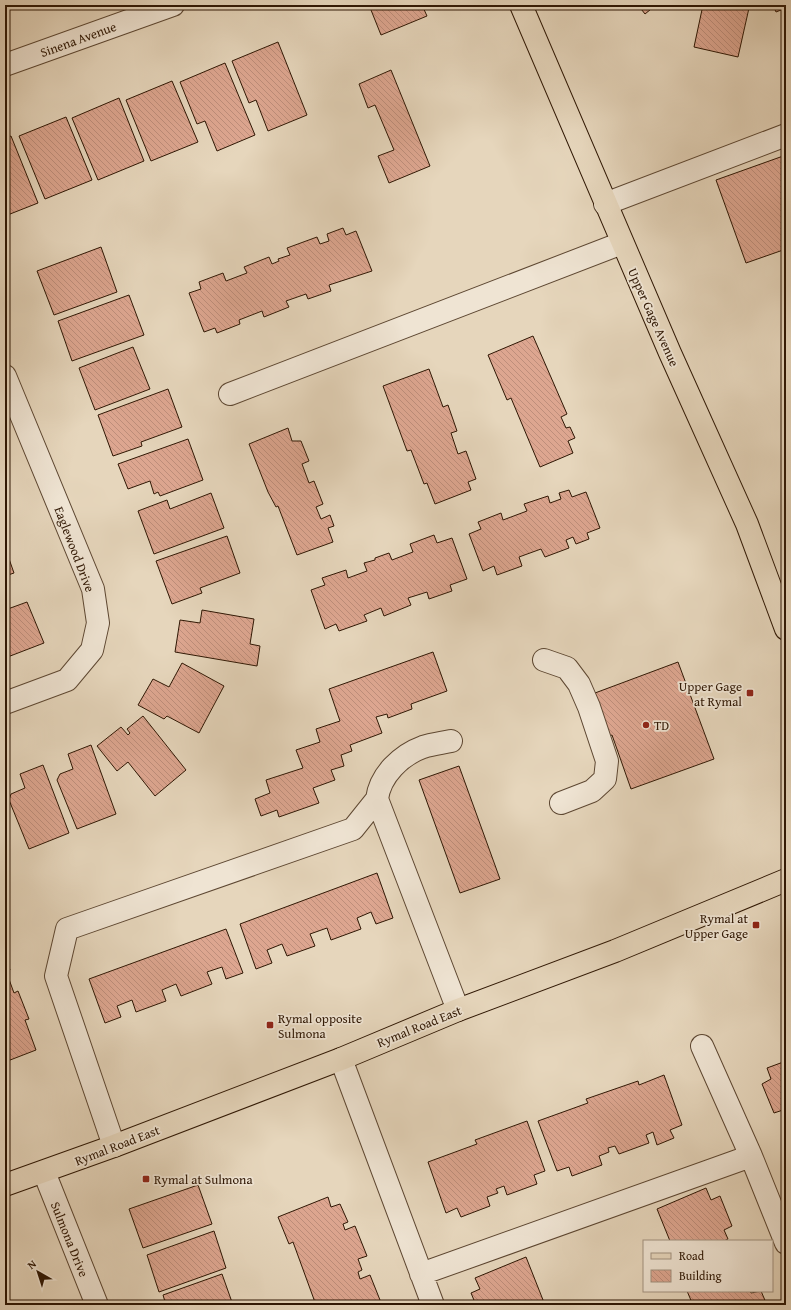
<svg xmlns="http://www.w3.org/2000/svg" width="791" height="1310" viewBox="0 0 791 1310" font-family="'Gentium Book Plus',serif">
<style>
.building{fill:url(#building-back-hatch);stroke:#2f1704}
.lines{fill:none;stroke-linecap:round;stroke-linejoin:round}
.minor-casing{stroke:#5d4732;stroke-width:24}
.major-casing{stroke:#2f1704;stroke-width:24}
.minor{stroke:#efe4d3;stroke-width:22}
.major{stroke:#e6d6bc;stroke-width:22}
.poi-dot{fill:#8f2418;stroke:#efe4d3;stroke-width:1.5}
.labels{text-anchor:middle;stroke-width:3.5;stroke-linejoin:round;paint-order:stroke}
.street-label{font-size:13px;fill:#2f1704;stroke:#efe4d3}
.poi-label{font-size:13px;fill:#2f1704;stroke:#efe4d3;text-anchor:start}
</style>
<defs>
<pattern id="building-back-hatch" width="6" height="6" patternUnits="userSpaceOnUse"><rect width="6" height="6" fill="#dda690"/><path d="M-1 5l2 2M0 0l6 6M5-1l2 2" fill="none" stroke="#be8e7b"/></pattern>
</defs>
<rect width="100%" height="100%" fill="#e6d6bc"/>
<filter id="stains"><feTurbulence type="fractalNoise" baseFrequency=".005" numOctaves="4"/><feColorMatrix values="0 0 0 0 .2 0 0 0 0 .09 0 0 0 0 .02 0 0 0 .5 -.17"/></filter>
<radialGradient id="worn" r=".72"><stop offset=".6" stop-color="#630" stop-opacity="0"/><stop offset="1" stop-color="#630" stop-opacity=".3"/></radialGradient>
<path class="building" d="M 369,5 L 422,5 L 427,16 L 381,35 Z
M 638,5 L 656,5 L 645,14 Z
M 703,5 L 737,5 L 749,8 L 738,57 L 694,47 Z
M 773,5 L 786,5 L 786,22 L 781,10 L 776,12 Z
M 278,42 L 307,115 L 268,131 L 256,100 L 249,103 L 232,61 Z
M 225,63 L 255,135 L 217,151 L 205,121 L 197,124 L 180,82 Z
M 391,70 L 430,166 L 389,183 L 378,156 L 394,150 L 375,105 L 368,108 L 359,84 Z
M 172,81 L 198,142 L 151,161 L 126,100 Z
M 119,98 L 144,161 L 98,180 L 72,118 Z
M 66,117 L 92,180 L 45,199 L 19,136 Z
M 11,136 L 38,203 L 5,216 L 5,138 Z
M 786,155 L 786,249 L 746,263 L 716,180 Z
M 343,228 L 346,235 L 356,231 L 372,271 L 329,285 L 331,291 L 308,299 L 306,294 L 286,301 L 289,307 L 264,317 L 262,311 L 239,320 L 240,324 L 217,333 L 215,328 L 204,332 L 189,293 L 201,289 L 199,282 L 223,273 L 226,281 L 247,273 L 244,267 L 269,257 L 272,264 L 279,261 L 278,259 L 290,255 L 287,248 L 317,237 L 320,244 L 329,241 L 327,234 Z
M 101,247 L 117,292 L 54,315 L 37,271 Z
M 129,295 L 144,335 L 72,361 L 58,321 Z
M 533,336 L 567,414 L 561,417 L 566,428 L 570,427 L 575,438 L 568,441 L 573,453 L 540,467 L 511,398 L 507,400 L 488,355 Z
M 133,347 L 150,389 L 95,410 L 79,368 Z
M 429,369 L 443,407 L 448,405 L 457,431 L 451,433 L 458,454 L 466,451 L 476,479 L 468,482 L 471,490 L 435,504 L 427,483 L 424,484 L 411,450 L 407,451 L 383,386 Z
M 168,389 L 182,427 L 141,442 L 142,446 L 113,456 L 98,415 Z
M 288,428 L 292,441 L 301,441 L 309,461 L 302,464 L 309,483 L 314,481 L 323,504 L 316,507 L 321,519 L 330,515 L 334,526 L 328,528 L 333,542 L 297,555 L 278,506 L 276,507 L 268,492 L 249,444 Z
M 188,439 L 203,480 L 160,496 L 158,492 L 154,494 L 150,481 L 128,489 L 118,464 Z
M 569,490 L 572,497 L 586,492 L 600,528 L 587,533 L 589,539 L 576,544 L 573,537 L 566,540 L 569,548 L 545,557 L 541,549 L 519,557 L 522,566 L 497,575 L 494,566 L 483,571 L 469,534 L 481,529 L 478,522 L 501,513 L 503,520 L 527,511 L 524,504 L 548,496 L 550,503 L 561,499 L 559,493 Z
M 211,493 L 224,528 L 154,554 L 138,511 L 167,500 L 170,509 Z
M 434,535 L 437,543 L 452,538 L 467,579 L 450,585 L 452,591 L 429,599 L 427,592 L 408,598 L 411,605 L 384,616 L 381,608 L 364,615 L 367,621 L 339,631 L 336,624 L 325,629 L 311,590 L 325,585 L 322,578 L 346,570 L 348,578 L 367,571 L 364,563 L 375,560 L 375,558 L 389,553 L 392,560 L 413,552 L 410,544 Z
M 227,536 L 240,573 L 200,588 L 202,593 L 172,604 L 156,561 Z
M 8,556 L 14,573 L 5,576 L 5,558 Z
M 27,602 L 44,643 L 5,658 L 5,610 Z
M 202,610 L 254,619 L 250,644 L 260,646 L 257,666 L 175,652 L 180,620 L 200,623 Z
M 433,652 L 447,691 L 411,704 L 412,709 L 388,718 L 387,714 L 376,717 L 382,733 L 350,745 L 352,751 L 341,755 L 344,766 L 331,770 L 335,780 L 313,788 L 319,803 L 279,817 L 277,810 L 261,816 L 255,799 L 270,793 L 266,780 L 303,768 L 296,750 L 320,742 L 316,729 L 340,721 L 329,689 Z
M 678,662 L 714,759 L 631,789 L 612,735 L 600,739 L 595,693 Z
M 182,663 L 224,686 L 199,733 L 167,716 L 164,719 L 138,705 L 153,679 L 169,687 Z
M 143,716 L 186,770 L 155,796 L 128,762 L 117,771 L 97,746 L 121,727 L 128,735 L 130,733 L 127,729 Z
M 91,745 L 116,814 L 77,829 L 57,780 L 60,774 L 73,769 L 68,754 Z
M 43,765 L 69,833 L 29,849 L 9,800 L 11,794 L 25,788 L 20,774 Z
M 459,766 L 500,879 L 460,893 L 419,780 Z
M 377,873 L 393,918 L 376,924 L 371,912 L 357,918 L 361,929 L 331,940 L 327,928 L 310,934 L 315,946 L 287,956 L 282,944 L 267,950 L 272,963 L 256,969 L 240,924 Z
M 226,929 L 243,973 L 226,979 L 222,967 L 207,972 L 212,984 L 181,996 L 176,984 L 162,990 L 166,1001 L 136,1012 L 132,1000 L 117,1006 L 121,1017 L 105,1023 L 89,979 Z
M 5,955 L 10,970 L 6,971 L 14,993 L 18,991 L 29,1019 L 25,1020 L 36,1050 L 5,1062 Z
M 786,1061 L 786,1117 L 783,1110 L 774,1113 L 762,1084 L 771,1079 L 767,1068 Z
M 664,1075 L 682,1125 L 670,1130 L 674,1138 L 657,1145 L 653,1132 L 646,1135 L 649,1143 L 619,1154 L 615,1146 L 608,1148 L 609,1152 L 599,1156 L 602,1165 L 572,1176 L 569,1167 L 557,1171 L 538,1121 L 588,1103 L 586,1099 L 638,1081 L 639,1085 Z
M 527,1121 L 545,1171 L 534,1175 L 537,1184 L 507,1195 L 504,1186 L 496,1189 L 498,1193 L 487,1197 L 490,1206 L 461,1217 L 457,1208 L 446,1213 L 428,1162 L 477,1144 L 475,1140 Z
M 198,1185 L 212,1224 L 143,1248 L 129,1209 Z
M 706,1188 L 711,1200 L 720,1196 L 732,1226 L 724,1230 L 728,1239 L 724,1241 L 670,1241 L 657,1209 Z
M 328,1197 L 331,1207 L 340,1204 L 348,1222 L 343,1224 L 345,1230 L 355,1226 L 367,1256 L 358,1259 L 362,1270 L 358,1272 L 360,1279 L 370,1275 L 382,1305 L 316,1305 L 293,1242 L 289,1244 L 278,1217 Z
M 214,1231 L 226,1268 L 159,1292 L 147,1255 Z
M 526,1257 L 545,1305 L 476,1305 L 471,1293 L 480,1289 L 475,1278 Z
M 222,1274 L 233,1305 L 166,1305 L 163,1295 Z
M 687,1291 L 750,1291 L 751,1293 L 761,1291 L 767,1305 L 693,1305 Z"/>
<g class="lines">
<defs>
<path id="minor" d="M 5,65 L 173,5
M 605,204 L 786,135
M 5,376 L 93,589 L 98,623 L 92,650 L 67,680 L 5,703
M 230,394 L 622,243
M 544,660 L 567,668 L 579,684 L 589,707 L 607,761 L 605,779 L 592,791 L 561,803
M 451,741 C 442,743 432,744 423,747 C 401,755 380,775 377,799 L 458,1010
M 702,1046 L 751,1156 L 786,1243
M 341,1059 L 433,1305
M 114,1146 L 56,976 L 67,929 L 353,829 L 377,799
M 44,1172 L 97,1305
M 421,1274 L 751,1156"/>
<path id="major" d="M 521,5 L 670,353 L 747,524 L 786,629
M 5,1185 L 114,1146 L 341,1059 L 458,1010 L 615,951 L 786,880"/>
</defs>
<use href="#minor" class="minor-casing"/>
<use href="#major" class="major-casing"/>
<use href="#minor" class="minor"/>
<use href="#major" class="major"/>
</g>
<g class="poi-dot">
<rect x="746" y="689" width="8" height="8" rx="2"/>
<circle cx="646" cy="725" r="4"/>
<rect x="752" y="921" width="8" height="8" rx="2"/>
<rect x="266" y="1021" width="8" height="8" rx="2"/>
<rect x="142" y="1175" width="8" height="8" rx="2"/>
</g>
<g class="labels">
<g class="street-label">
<text transform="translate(78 39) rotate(-20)" y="5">Sinena Avenue</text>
<text transform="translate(654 317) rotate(66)" y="5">Upper Gage Avenue</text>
<text transform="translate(75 549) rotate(69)" y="5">Eaglewood Drive</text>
<text transform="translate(419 1026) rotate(-22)" y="5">Rymal Road East</text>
<text transform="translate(117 1145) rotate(-21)" y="5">Rymal Road East</text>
<text transform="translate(70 1239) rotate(68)" y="5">Sulmona Drive</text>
</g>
<g class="poi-label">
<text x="742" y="691" text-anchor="end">Upper Gage<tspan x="742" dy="15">at Rymal</tspan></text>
<text x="654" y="730">TD</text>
<text x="748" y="923" text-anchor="end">Rymal at<tspan x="748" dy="15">Upper Gage</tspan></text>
<text x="278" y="1023">Rymal opposite<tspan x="278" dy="15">Sulmona</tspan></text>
<text x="154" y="1184">Rymal at Sulmona</text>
</g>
</g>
<rect width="791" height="1310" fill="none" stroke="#e6d6bc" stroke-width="20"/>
<rect x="6" y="6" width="779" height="1298" fill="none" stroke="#2f1704" stroke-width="2"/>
<rect x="10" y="10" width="771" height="1290" fill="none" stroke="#2f1704"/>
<rect x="643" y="1240" width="130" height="52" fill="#efe4d3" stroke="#a29280"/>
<rect x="651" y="1253" width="20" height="6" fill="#e6d6bc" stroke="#a29280"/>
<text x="679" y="1260" font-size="12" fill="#2f1704">Road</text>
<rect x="651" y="1270" width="20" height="12" fill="url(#building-back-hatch)" stroke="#a29280"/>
<text x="679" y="1280" font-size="12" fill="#2f1704">Building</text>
<g transform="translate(38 1272) rotate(321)" stroke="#efe4d3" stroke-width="3" paint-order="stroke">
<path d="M0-3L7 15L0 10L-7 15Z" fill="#2f1704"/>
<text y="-6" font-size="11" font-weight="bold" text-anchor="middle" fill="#2f1704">N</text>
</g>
<rect width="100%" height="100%" filter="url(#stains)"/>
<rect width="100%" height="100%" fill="url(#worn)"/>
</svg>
